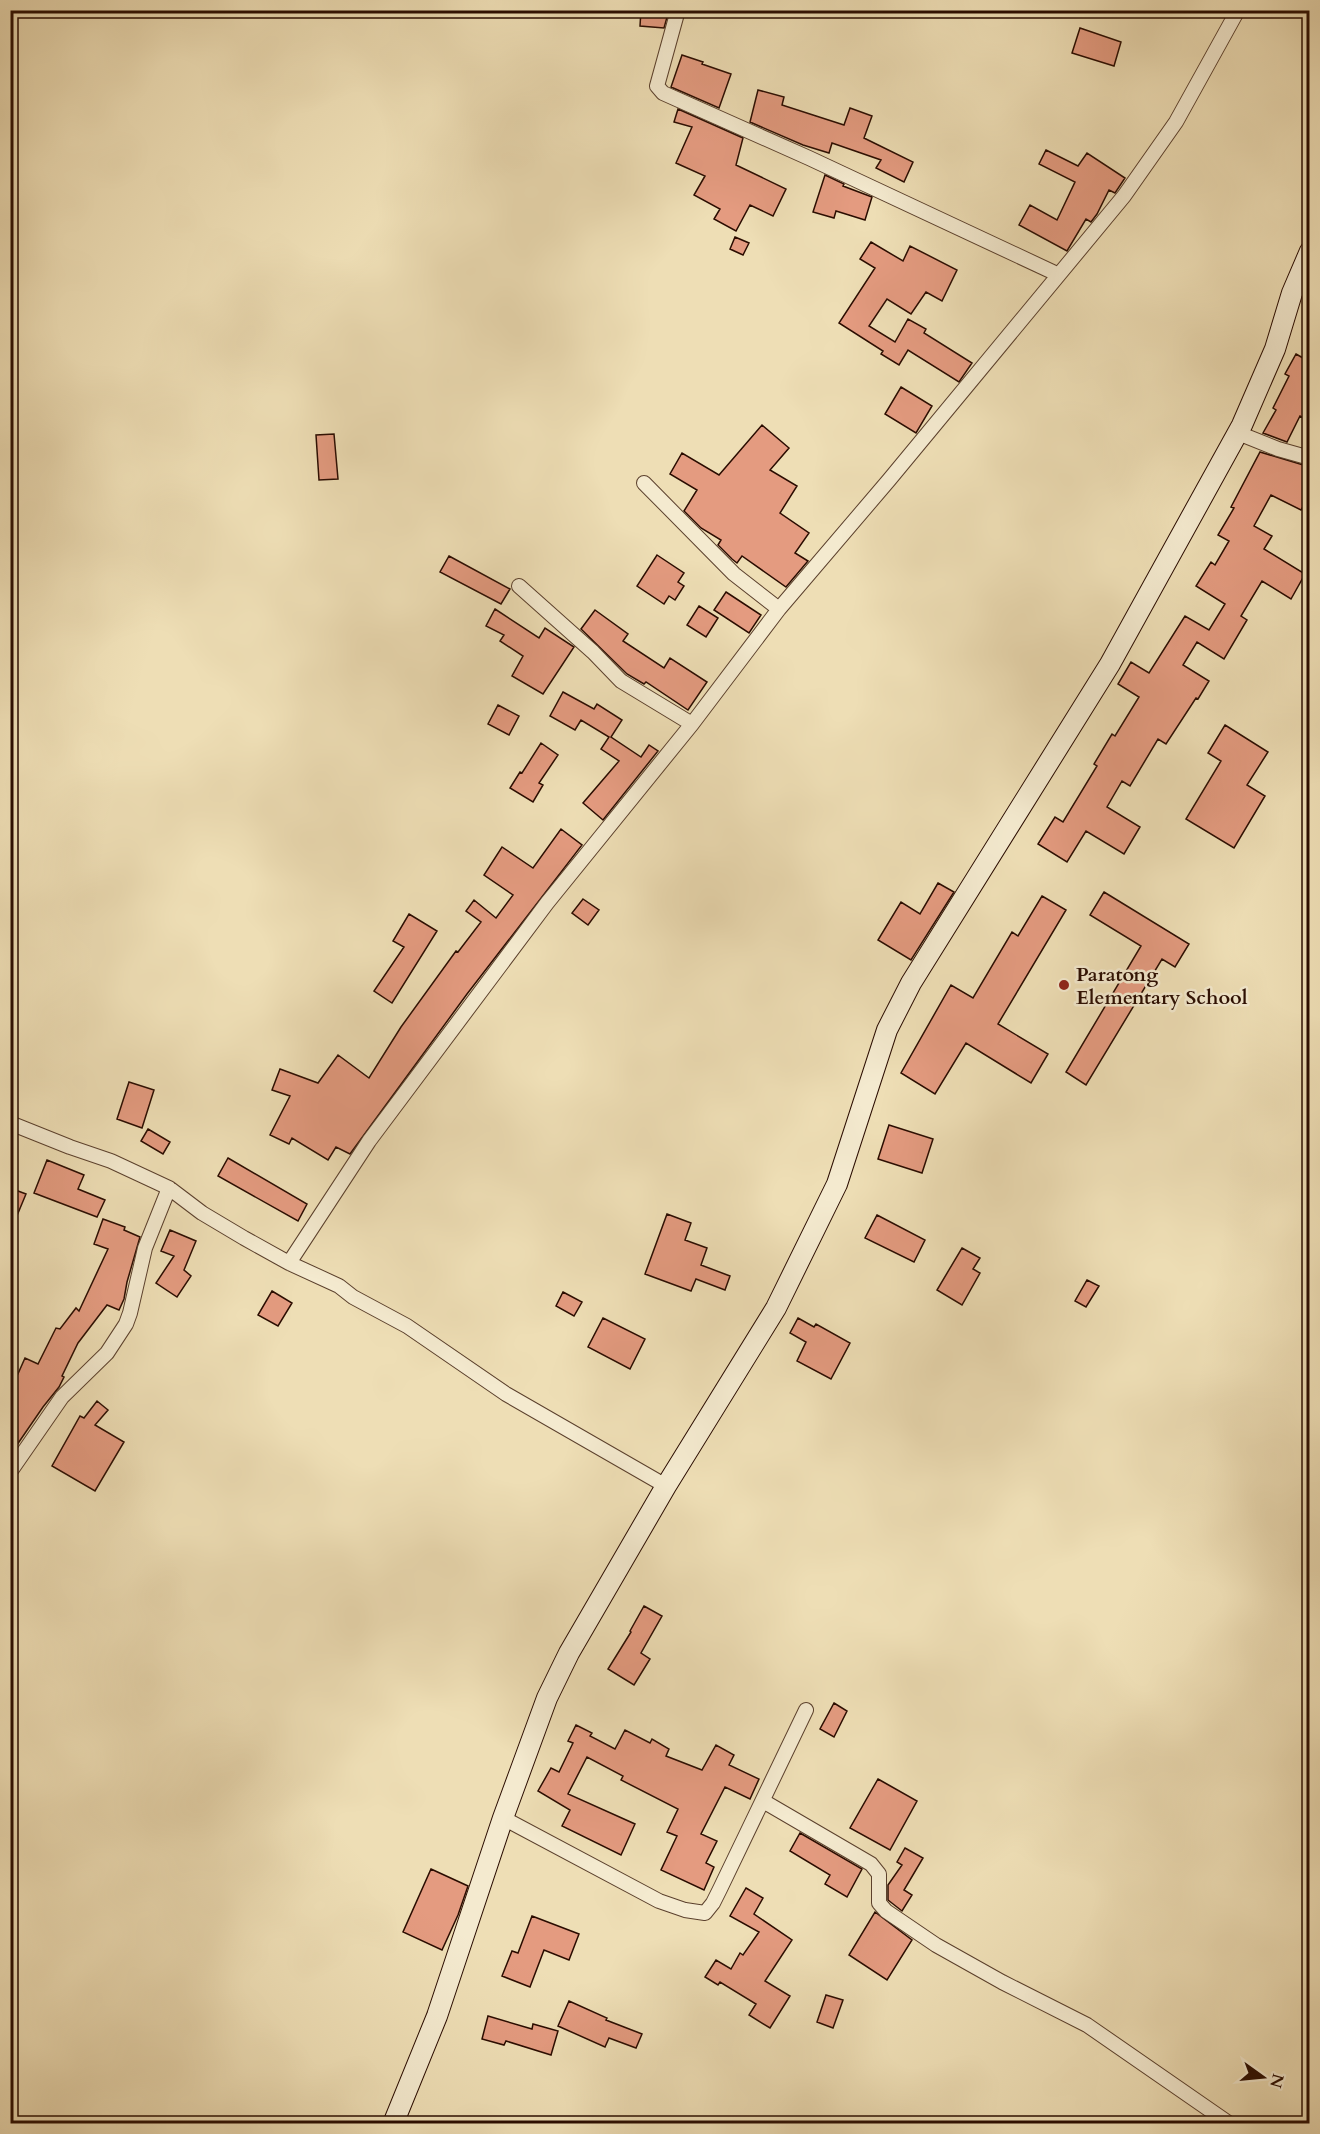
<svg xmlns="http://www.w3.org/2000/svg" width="1320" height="2134" viewBox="0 0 1320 2134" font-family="Cardo,serif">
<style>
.building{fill:#e49b80;stroke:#2a0c00;stroke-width:1.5}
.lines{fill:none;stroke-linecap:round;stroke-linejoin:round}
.street-casing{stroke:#5b402d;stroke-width:16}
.secondary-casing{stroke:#2a0c00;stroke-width:22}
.street{stroke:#f4eacf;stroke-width:14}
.secondary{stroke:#f4eacf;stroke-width:20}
.poi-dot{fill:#8f2418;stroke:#f4eacf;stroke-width:2}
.labels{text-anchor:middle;stroke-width:5;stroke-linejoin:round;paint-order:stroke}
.poi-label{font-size:20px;font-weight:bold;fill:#2a0c00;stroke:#f4eacf;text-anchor:start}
</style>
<rect width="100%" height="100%" fill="#eedeb5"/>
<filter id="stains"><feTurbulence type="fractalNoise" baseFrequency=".00333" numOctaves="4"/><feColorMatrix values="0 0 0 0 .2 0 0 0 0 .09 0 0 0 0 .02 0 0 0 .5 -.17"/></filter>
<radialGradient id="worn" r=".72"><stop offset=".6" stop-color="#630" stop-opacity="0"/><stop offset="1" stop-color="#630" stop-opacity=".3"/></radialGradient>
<path class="building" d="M 641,10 L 669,10 L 664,28 L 640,26 Z
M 1080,28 L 1121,42 L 1114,66 L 1072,53 Z
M 682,55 L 703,62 L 702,64 L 731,74 L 719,108 L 671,87 Z
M 758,90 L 784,97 L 782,105 L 844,125 L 850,108 L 872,116 L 864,138 L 913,162 L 904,182 L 876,168 L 881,160 L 832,143 L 829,153 L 803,145 L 750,122 Z
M 678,109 L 743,138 L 736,165 L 786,189 L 773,216 L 750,205 L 736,231 L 714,219 L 720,209 L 694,195 L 705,176 L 676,163 L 692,127 L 674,122 Z
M 1046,150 L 1078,166 L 1087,153 L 1125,178 L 1115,193 L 1109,190 L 1097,214 L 1091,222 L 1086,219 L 1067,251 L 1019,225 L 1030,205 L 1057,220 L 1075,182 L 1039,164 Z
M 825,175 L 844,184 L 843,186 L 872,197 L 865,220 L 836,211 L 834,218 L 813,212 Z
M 735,237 L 749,243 L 743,255 L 730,249 Z
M 871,242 L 903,261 L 910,246 L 957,270 L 942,301 L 926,292 L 911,314 L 887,299 L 869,326 L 895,342 L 908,319 L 926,329 L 924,333 L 972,363 L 959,382 L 908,350 L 899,365 L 881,354 L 883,351 L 839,323 L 875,268 L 860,259 Z
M 1296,354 L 1310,362 L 1310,421 L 1300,416 L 1287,442 L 1263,433 L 1276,410 L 1273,408 L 1289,376 L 1285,374 Z
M 901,387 L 932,406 L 916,433 L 885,414 Z
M 762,425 L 789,448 L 770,470 L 797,486 L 780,513 L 809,533 L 795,553 L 808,561 L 786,587 L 742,556 L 737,563 L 732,559 L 718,545 L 721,540 L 701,528 L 684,511 L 697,490 L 670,474 L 682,453 L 719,475 Z
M 334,434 L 338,479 L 319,480 L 316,435 Z
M 1260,452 L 1310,467 L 1310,494 L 1301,510 L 1271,495 L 1254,526 L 1272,536 L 1264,549 L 1305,574 L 1291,599 L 1262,581 L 1241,616 L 1247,620 L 1224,659 L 1197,642 L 1183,665 L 1209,681 L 1198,699 L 1196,698 L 1166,744 L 1158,739 L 1130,786 L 1122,781 L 1107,807 L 1140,827 L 1124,854 L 1086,831 L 1067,862 L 1038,844 L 1055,817 L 1063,822 L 1097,766 L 1094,764 L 1112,734 L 1115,736 L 1139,697 L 1118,684 L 1131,662 L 1149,673 L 1185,616 L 1209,630 L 1225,604 L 1196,586 L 1211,562 L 1215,565 L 1229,541 L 1218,535 L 1234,508 L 1231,507 Z
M 657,555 L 684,573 L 678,582 L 684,586 L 675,600 L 669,596 L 664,604 L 637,586 Z
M 449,556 L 510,589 L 501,604 L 440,572 Z
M 726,592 L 761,615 L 749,633 L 714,610 Z
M 699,606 L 718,618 L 706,637 L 687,625 Z
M 495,609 L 539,638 L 545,628 L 574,647 L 543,694 L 512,676 L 523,656 L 500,641 L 504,635 L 486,626 Z
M 595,610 L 628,634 L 623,641 L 664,668 L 670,658 L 707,682 L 688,710 L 646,682 L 644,684 L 627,674 L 581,629 Z
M 563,692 L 594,709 L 597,704 L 622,720 L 611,737 L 641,757 L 649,745 L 658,751 L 603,820 L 583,803 L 619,761 L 601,749 L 609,737 L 581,720 L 575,730 L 550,716 Z
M 498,705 L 519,716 L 509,735 L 488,724 Z
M 1225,725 L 1268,752 L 1247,785 L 1265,796 L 1234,848 L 1186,819 L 1221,761 L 1208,753 Z
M 541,743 L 558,755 L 539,783 L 543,785 L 533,802 L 510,788 L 520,772 L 522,773 Z
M 561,829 L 582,845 L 467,994 L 350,1154 L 336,1147 L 328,1160 L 292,1138 L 289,1144 L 270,1135 L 290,1096 L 272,1090 L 280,1069 L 318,1083 L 338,1055 L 369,1078 L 401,1027 L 456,951 L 458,952 L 481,922 L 466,911 L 474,900 L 496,918 L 513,895 L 484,875 L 502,847 L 533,868 Z
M 938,883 L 954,892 L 911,960 L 878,940 L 901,902 L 920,914 Z
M 1104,892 L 1189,944 L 1175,967 L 1162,959 L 1086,1085 L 1066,1072 L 1141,946 L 1090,915 Z
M 1042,896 L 1066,910 L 998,1024 L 1048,1054 L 1031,1083 L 966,1043 L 935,1094 L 901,1073 L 951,985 L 973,998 L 1012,932 L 1018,936 Z
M 583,899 L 599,910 L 588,925 L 572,913 Z
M 409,914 L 437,931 L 392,1003 L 374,991 L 404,947 L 393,941 Z
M 129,1082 L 154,1090 L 142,1128 L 117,1119 Z
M 889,1125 L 933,1139 L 922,1173 L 878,1159 Z
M 148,1129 L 170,1142 L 163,1154 L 141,1141 Z
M 228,1158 L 307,1204 L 298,1221 L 218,1176 Z
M 47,1160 L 84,1175 L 78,1189 L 105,1200 L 97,1217 L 34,1193 Z
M 10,1188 L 26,1194 L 11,1230 L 10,1230 Z
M 667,1214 L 691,1223 L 685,1240 L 707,1248 L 701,1265 L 730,1276 L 725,1290 L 696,1279 L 691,1291 L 645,1274 Z
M 877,1215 L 925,1240 L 914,1262 L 865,1238 Z
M 103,1219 L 125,1227 L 124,1230 L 140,1237 L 127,1282 L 124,1299 L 119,1310 L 107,1305 L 78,1343 L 62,1376 L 64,1377 L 59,1387 L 43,1407 L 10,1455 L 10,1373 L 17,1376 L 25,1358 L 38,1364 L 56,1328 L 60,1329 L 76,1308 L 79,1311 L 108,1249 L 94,1244 Z
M 170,1230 L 196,1241 L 184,1270 L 191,1276 L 177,1297 L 156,1283 L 174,1256 L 161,1251 Z
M 962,1248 L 980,1258 L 973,1269 L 980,1273 L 962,1305 L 937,1290 Z
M 1087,1280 L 1099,1286 L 1086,1307 L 1075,1301 Z
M 272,1291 L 292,1303 L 278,1326 L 258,1315 Z
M 563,1292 L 582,1302 L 574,1316 L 556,1306 Z
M 603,1318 L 645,1339 L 630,1369 L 588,1347 Z
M 798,1318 L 814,1327 L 816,1324 L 850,1343 L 831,1379 L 797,1361 L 806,1342 L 790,1333 Z
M 97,1401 L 108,1410 L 95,1425 L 124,1442 L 95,1491 L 52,1466 L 80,1416 L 84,1418 Z
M 644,1606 L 662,1616 L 641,1653 L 650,1659 L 634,1685 L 608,1669 L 631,1632 L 630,1631 Z
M 834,1703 L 847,1711 L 834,1737 L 820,1729 Z
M 576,1725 L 592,1733 L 590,1736 L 615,1749 L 625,1730 L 650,1743 L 652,1739 L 669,1749 L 666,1756 L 702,1770 L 716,1745 L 734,1755 L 729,1765 L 759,1779 L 750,1799 L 725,1787 L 701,1834 L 717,1841 L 706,1863 L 714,1867 L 704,1890 L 661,1870 L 677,1836 L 667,1832 L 678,1809 L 621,1780 L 623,1776 L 587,1757 L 568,1794 L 635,1824 L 621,1855 L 562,1826 L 570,1810 L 538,1791 L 551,1768 L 559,1772 L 573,1743 L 568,1741 Z
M 878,1779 L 917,1801 L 890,1850 L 850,1828 Z
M 800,1833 L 862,1869 L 847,1897 L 825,1884 L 830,1875 L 790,1851 Z
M 905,1848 L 923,1858 L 904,1890 L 912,1895 L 902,1911 L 888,1900 L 888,1885 L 902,1865 L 897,1862 Z
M 431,1869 L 468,1886 L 458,1915 L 442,1950 L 403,1932 Z
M 746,1888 L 763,1898 L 754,1914 L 792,1940 L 765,1981 L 790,1996 L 770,2028 L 749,2015 L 756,2004 L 720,1982 L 718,1985 L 705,1977 L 716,1960 L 731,1969 L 740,1953 L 743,1955 L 759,1932 L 730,1916 Z
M 875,1912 L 912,1940 L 887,1980 L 849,1955 Z
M 532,1916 L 579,1934 L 569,1960 L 544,1950 L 530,1987 L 502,1976 L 512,1951 L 518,1953 Z
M 826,1995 L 843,2000 L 833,2028 L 817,2022 Z
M 569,2001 L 607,2018 L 606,2020 L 642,2034 L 636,2048 L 609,2038 L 605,2047 L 558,2026 Z
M 488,2016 L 532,2029 L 533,2024 L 558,2031 L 551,2055 L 506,2041 L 504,2045 L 482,2039 Z"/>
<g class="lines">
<defs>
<path id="street" d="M 678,10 L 657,86 L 663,93 L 809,158 L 1057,274
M 1238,433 L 1278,449 L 1310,458
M 644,483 L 734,574 L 779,609
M 519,586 L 593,652 L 621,681 L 692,724
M 10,1123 L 70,1147 L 111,1161 L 169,1188 L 202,1213 L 244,1238 L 289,1263 L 339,1286 L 353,1297 L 407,1326 L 506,1394 L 666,1486
M 289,1263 L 369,1141 L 547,903 L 692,724 L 779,609 L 889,480 L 1124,196 L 1176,122 L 1238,10
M 10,1472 L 62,1397 L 107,1353 L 126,1324 L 130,1313 L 145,1248 L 169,1188
M 763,1801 L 871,1864 L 879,1874 L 879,1903 L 886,1911 L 936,1945 L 1002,1982 L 1087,2025 L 1230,2124
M 503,1818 L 659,1901 L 685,1910 L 705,1913 L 713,1903 L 720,1889 L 806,1710"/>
<path id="secondary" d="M 393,2124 L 437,2016 L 503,1818 L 547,1698 L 569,1653 L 666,1486 L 776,1308 L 837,1184 L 887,1030 L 911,983 L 1110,664 L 1242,425 L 1275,349 L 1292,293 L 1310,251"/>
</defs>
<use href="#street" class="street-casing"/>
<use href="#secondary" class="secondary-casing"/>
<use href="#street" class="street"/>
<use href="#secondary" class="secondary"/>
</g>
<circle class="poi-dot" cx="1064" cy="985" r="6"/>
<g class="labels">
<g class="poi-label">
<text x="1076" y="981">Paratong<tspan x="1076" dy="23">Elementary School</tspan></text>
</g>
</g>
<rect width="1320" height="2134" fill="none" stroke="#eedeb5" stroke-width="36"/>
<rect x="12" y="12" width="1296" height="2110" fill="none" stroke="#2a0c00" stroke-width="3"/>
<rect x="18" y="18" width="1284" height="2098" fill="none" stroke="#2a0c00" stroke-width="1.5"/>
<g transform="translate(1263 2077) rotate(105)" stroke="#f4eacf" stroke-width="4.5" paint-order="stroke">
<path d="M0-4.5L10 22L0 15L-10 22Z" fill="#2a0c00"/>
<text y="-9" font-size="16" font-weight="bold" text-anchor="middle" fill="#2a0c00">N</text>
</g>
<rect width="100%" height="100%" filter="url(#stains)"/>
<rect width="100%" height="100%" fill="url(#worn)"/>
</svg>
